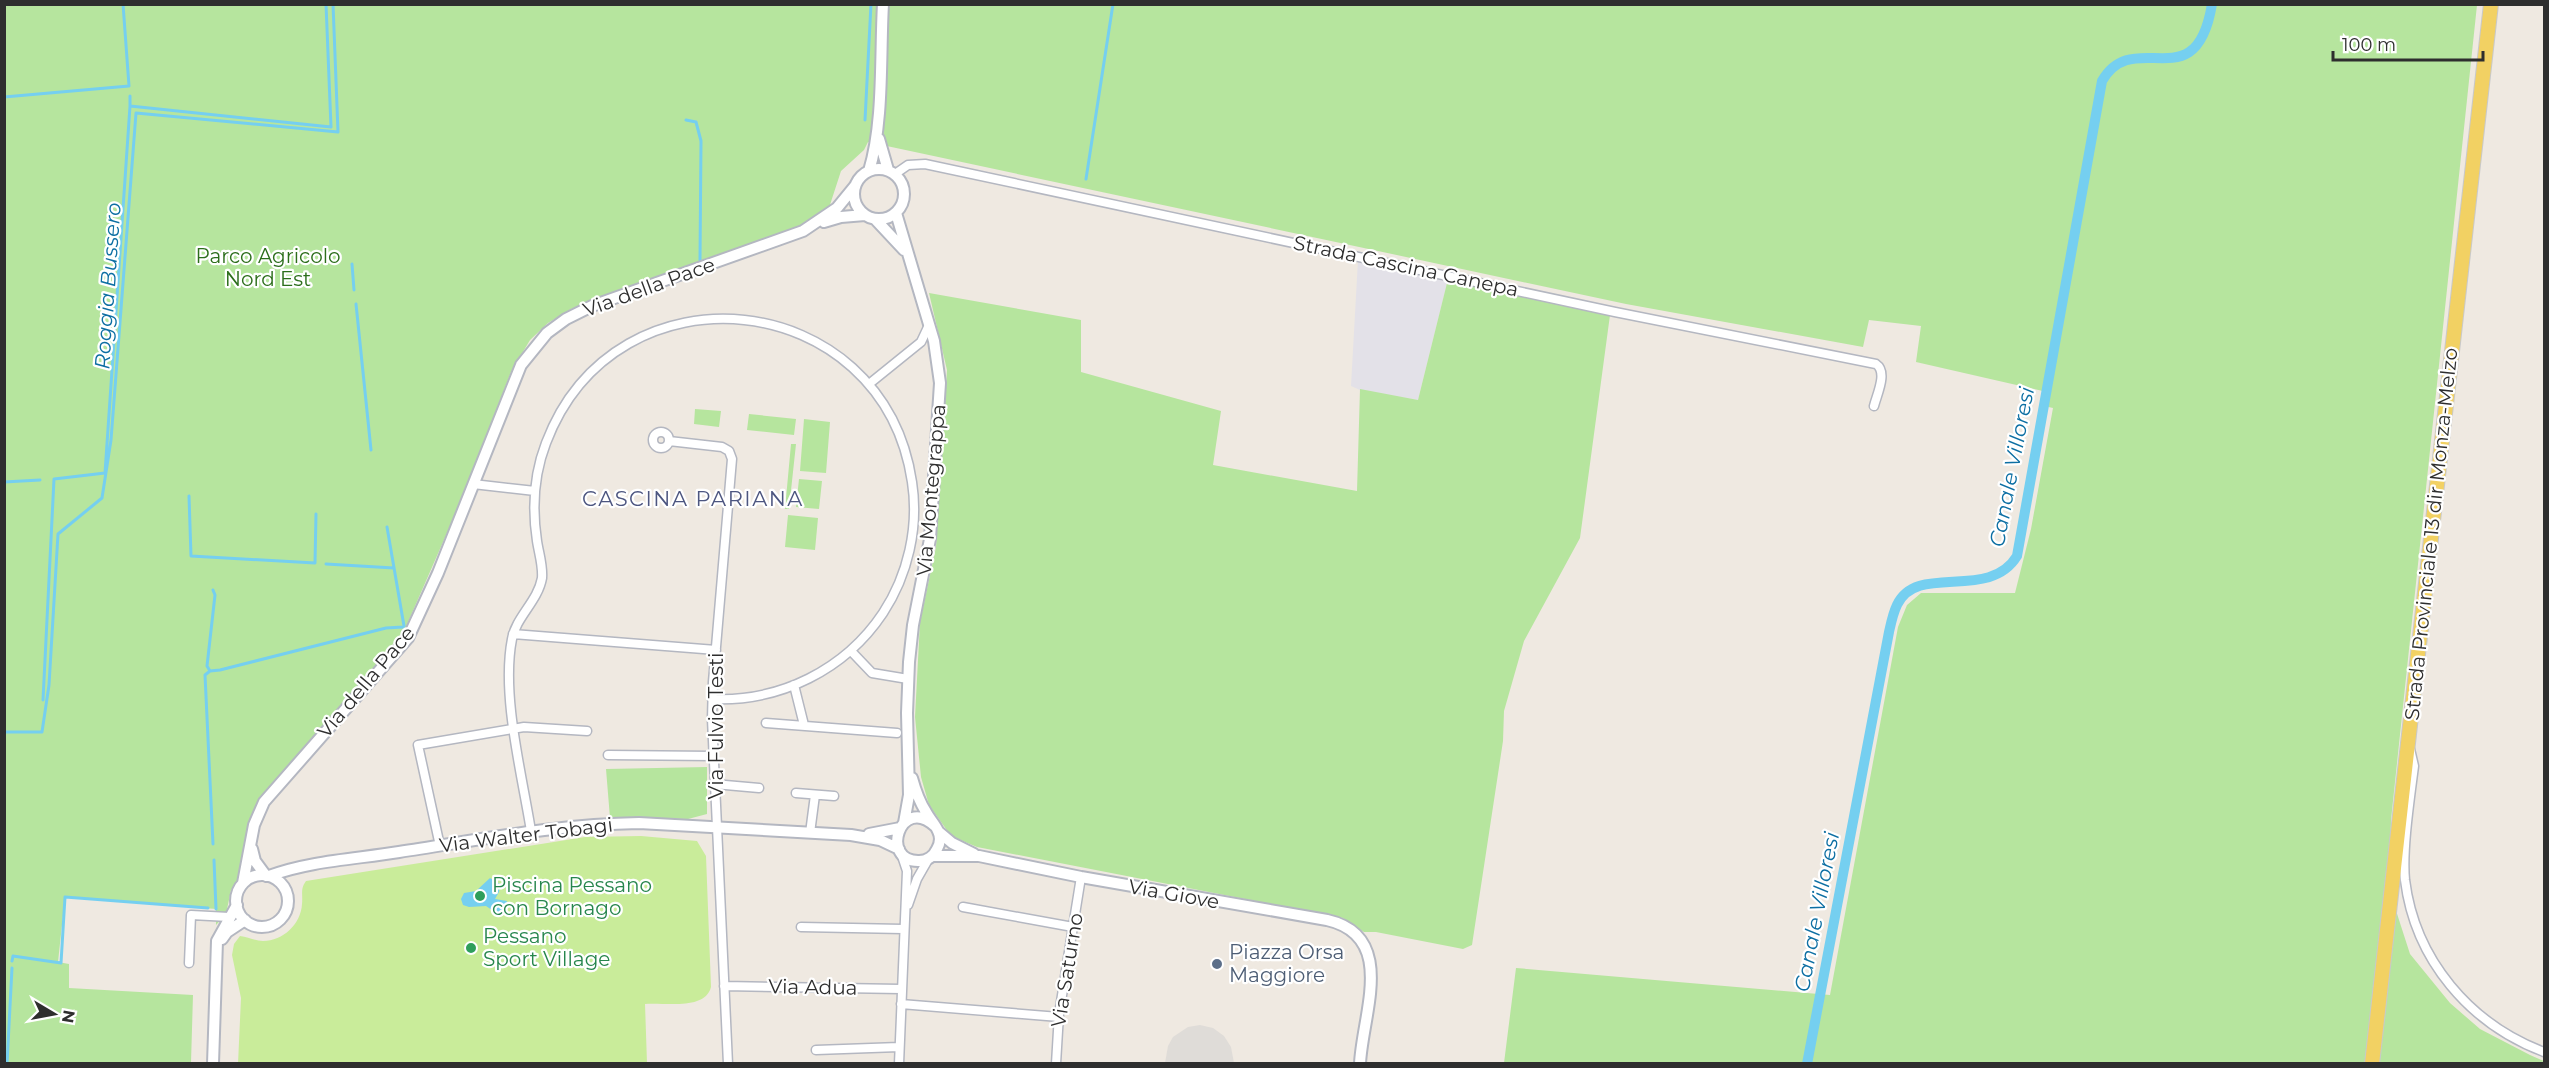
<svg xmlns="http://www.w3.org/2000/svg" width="2549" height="1068" viewBox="0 0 2549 1068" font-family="Montserrat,sans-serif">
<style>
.industrial{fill:#e3e1e8}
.green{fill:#b6e59e}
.pitch{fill:#c9ec9a}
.plaza{fill:#dfdcd8}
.water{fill:#75cff0}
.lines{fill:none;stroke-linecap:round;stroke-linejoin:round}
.stream{stroke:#75cff0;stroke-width:3}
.canal{stroke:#75cff0;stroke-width:10}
.minor-casing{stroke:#b4b7c1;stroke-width:11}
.tertiary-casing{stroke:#b4b7c1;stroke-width:14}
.primary-casing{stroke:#c9c9c9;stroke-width:16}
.minor{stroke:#fff;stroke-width:8}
.tertiary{stroke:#fff;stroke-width:10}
.primary{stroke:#f2d163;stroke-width:14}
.leisure-dot{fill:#2e9e5b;stroke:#fff;stroke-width:2}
.service-dot{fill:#5c6f8a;stroke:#fff;stroke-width:2}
.labels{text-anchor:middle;stroke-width:4.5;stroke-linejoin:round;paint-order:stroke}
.park-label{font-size:20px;fill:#2c6e1b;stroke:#fff}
.street-label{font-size:20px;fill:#2e2e2e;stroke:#fff}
.leisure-label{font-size:20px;fill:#27864d;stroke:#fff;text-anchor:start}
.service-label{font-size:20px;fill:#4e5e75;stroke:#fff;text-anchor:start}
.water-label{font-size:21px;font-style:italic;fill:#0d6fa3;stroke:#fff}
.neighbourhood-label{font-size:21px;letter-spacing:1.5px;fill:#4d5680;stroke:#fff}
</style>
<rect width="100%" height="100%" fill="#efe9e1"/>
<path class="industrial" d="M 1358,260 L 1448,279 L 1418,400 L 1360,390 L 1351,386 Z"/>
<path class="green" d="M 5,5 L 2477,5 L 2391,820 L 2390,892 L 2410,954 L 2450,1003 L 2480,1029 L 2530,1055 L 2544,1061 L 2544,1063 L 1504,1063 L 1516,968 L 1830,995 L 1898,627 L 1907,605 L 1921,593 L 2015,593 L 2031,529 L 2053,408 L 2044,406 L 2047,392 L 1916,362 L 1921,326 L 1869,320 L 1863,347 L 1626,304 L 868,142 L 864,150 L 841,171 L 827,214 L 792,232 L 571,309 L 548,323 L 530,340 L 511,372 L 464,494 L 405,629 L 312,743 L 275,782 L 259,802 L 249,821 L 241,877 L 231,890 L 226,914 L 216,925 L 216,909 L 65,897 L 58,962 L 69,964 L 69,988 L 193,995 L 191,1063 L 5,1064 Z
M 1448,279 L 1610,315 L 1580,538 L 1524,641 L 1504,711 L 1503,741 L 1472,945 L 1463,949 L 1376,932 L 1364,932 L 1343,918 L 977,847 L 951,836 L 929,805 L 921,777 L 915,717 L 920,622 L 936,547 L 947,370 L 929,293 L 1081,320 L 1081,372 L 1221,411 L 1213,465 L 1357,491 L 1360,389 L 1418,400 Z
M 695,409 L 721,411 L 719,427 L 694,424 Z
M 749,414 L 796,419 L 794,435 L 747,430 Z
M 804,419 L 830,422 L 826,473 L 800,471 Z
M 791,444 L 796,444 L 789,509 L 785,509 Z
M 799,479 L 822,481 L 819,509 L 796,507 Z
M 788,515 L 818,518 L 815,550 L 785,547 Z
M 707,767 L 707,814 L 688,819 L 610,818 L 606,769 Z"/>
<path class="pitch" d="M 641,836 L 697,841 L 706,856 L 711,987 C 705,1011 664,1002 645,1004 L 647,1063 L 238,1064 L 241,998 L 232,955 L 234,944 L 240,936 C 248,937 255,941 263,941 C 283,941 301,924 302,904 C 303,895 300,889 306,881 L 585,837 Z"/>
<path class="plaza" d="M 1200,1025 L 1213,1028 L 1224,1036 L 1231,1047 L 1234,1063 L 1165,1063 L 1168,1046 L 1173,1037 L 1188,1027 Z"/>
<path class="water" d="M 490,878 L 500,884 L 499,892 L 495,899 L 507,901 L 505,909 L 498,914 L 486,906 L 469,907 L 463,905 L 461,899 L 464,893 L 476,891 Z"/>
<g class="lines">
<path class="stream" d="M 130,96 L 130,106
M 4,97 L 129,86 L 123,4
M 686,120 L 696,122 L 701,141 L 700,260
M 865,120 L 871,4
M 1086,179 L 1113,4
M 352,264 L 354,290
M 356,304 L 371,450
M 4,482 L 40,480
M 189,496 L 191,556 L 315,563 L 316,514
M 387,527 L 404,626
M 326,564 L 394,568
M 210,671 L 207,666 L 215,595 L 213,590
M 43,700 L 54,479 L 105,473 L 130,106 L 331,127 L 326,4
M 4,732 L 42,732 L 49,685 L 58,534 L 102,498 L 111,440 L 136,113 L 338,132 L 333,4
M 213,844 L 205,675 L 210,671 L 220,670 L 386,628 L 403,627
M 214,860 L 216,909
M 12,961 L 13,956 L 61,963 L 65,897 L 208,908
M 7,1064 L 12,968"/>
<path class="canal" d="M 1807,1064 L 1889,632 C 1891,623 1893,613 1897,605 C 1917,562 1989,602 2017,556 L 2102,81 C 2134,25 2196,102 2212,4"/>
<defs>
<path id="minor" d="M 895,174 L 908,165 L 925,164 L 1615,312 L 1876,364 C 1888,372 1877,394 1874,406
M 869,384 L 921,342 L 929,325
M653 440a8 8 0 1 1 16 0a8 8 0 1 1-16 0Z
M 669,441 L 722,447 L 729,451 L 732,459 L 713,682 L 712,719 L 728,1064
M 473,484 L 535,491
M 513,634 L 716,650
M 851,651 L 872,673 L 908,679
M 794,685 L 804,725
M 766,723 L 897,733
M 2410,749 L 2414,766 C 2410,798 2402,850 2405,880 C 2415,960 2470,1024 2544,1052
M 608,755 L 713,756
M 714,784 L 759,788
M 796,793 L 834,796
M 531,831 C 522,774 501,695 512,639 C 516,617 538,601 542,578 C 543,565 539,554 537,541 C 532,508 534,474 546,443 C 616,258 883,287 912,482 C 919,527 908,575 883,613 C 845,670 780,702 712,699
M 810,833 L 815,795
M 440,846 L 418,745 L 524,727 L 587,731
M 908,905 L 917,879 L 929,858
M 963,907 L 1073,927
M 801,927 L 903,929
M 189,963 L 191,915 L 229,917
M 724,986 L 901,989
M 901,1004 L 1059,1017
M 816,1050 L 899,1047
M 899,1064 L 907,871 L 901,853
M 1056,1064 L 1059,1014 L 1081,877"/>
<path id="tertiary" d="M 879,139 L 888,170
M854 194a25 25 0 1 1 50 0a25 25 0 1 1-50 0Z
M 869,171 C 884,122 880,56 883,4
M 896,213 L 934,341 L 940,383 L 930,539 L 913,625 L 909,662 L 907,713 L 909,795 L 904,823
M 875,219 L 904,250
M 824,222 L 841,217 L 865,215
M 912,778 C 915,789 919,801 926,812 C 929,818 935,824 938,831 C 941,837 940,844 937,849 C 934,856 927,861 919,861 C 879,862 900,794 935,826
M 939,832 L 952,843 L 974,854
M 869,834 L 900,828
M 252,849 L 255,861 L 266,876
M 932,856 L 979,856 L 1081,877 L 1327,920 C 1398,936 1362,1015 1360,1064
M236 901a26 26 0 1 1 52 0a26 26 0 1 1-52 0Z
M 269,876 C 309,861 356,859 399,852 C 479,840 558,824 639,823 L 851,835 L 880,840 L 899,849
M 243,883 L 254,825 L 264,802 L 408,638 L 438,573 L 521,365 L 547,333 L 566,319 L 592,306 L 803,231 L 837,208 L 855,186
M 222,939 L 227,932 L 245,920
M 213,1064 L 217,941 L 237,905"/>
<path id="primary" d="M 2372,1064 L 2491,4"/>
</defs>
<use href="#minor" class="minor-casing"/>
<use href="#tertiary" class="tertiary-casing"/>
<use href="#primary" class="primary-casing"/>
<use href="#minor" class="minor"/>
<use href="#tertiary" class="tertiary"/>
<use href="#primary" class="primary"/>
</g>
<g class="leisure-dot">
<circle cx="480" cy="896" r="6"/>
<circle cx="471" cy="948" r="6"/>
</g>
<circle class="service-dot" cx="1217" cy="964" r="6"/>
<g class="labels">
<g class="park-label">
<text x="268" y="263">Parco Agricolo<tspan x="268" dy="23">Nord Est</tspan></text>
</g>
<g class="street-label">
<text transform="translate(1406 266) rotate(12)" y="7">Strada Cascina Canepa</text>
<text transform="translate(649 287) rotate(-20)" y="7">Via della Pace</text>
<text transform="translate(931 490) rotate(-85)" y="7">Via Montegrappa</text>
<text transform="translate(2431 534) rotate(-84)" y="7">Strada Provinciale 13 dir Monza-Melzo</text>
<text transform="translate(366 682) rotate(-50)" y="7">Via della Pace</text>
<text transform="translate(716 726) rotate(-90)" y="7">Via Fulvio Testi</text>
<text transform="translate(526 835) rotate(-7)" y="7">Via Walter Tobagi</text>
<text transform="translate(1174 894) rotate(10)" y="7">Via Giove</text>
<text transform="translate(1067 970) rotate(-81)" y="7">Via Saturno</text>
<text transform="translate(813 987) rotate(1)" y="7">Via Adua</text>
</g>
<g class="leisure-label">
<text x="492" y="892">Piscina Pessano<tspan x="492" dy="23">con Bornago</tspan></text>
<text x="483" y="943">Pessano<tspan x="483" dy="23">Sport Village</tspan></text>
</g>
<g class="service-label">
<text x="1229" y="959">Piazza Orsa<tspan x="1229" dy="23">Maggiore</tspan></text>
</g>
<g class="water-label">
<text transform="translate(108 286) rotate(-86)" y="7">Roggia Bussero</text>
<text transform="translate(2012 467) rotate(-79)" y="7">Canale Villoresi</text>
<text transform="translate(1817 912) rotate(-79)" y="7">Canale Villoresi</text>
</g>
<g class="neighbourhood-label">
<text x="693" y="506">CASCINA PARIANA</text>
</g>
</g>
<rect width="2549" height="1068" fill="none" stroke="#2e2e2e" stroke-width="12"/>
<g transform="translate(54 1014) rotate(100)" stroke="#ffffff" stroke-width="4.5" paint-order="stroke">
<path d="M0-4.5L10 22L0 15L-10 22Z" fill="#2e2e2e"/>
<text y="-9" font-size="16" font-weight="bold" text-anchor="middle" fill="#2e2e2e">N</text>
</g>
<path d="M2333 51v9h150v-9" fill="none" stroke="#2e2e2e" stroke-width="3"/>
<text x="2342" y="51" font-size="18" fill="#2e2e2e" stroke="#ffffff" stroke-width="4.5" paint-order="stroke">100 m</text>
</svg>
